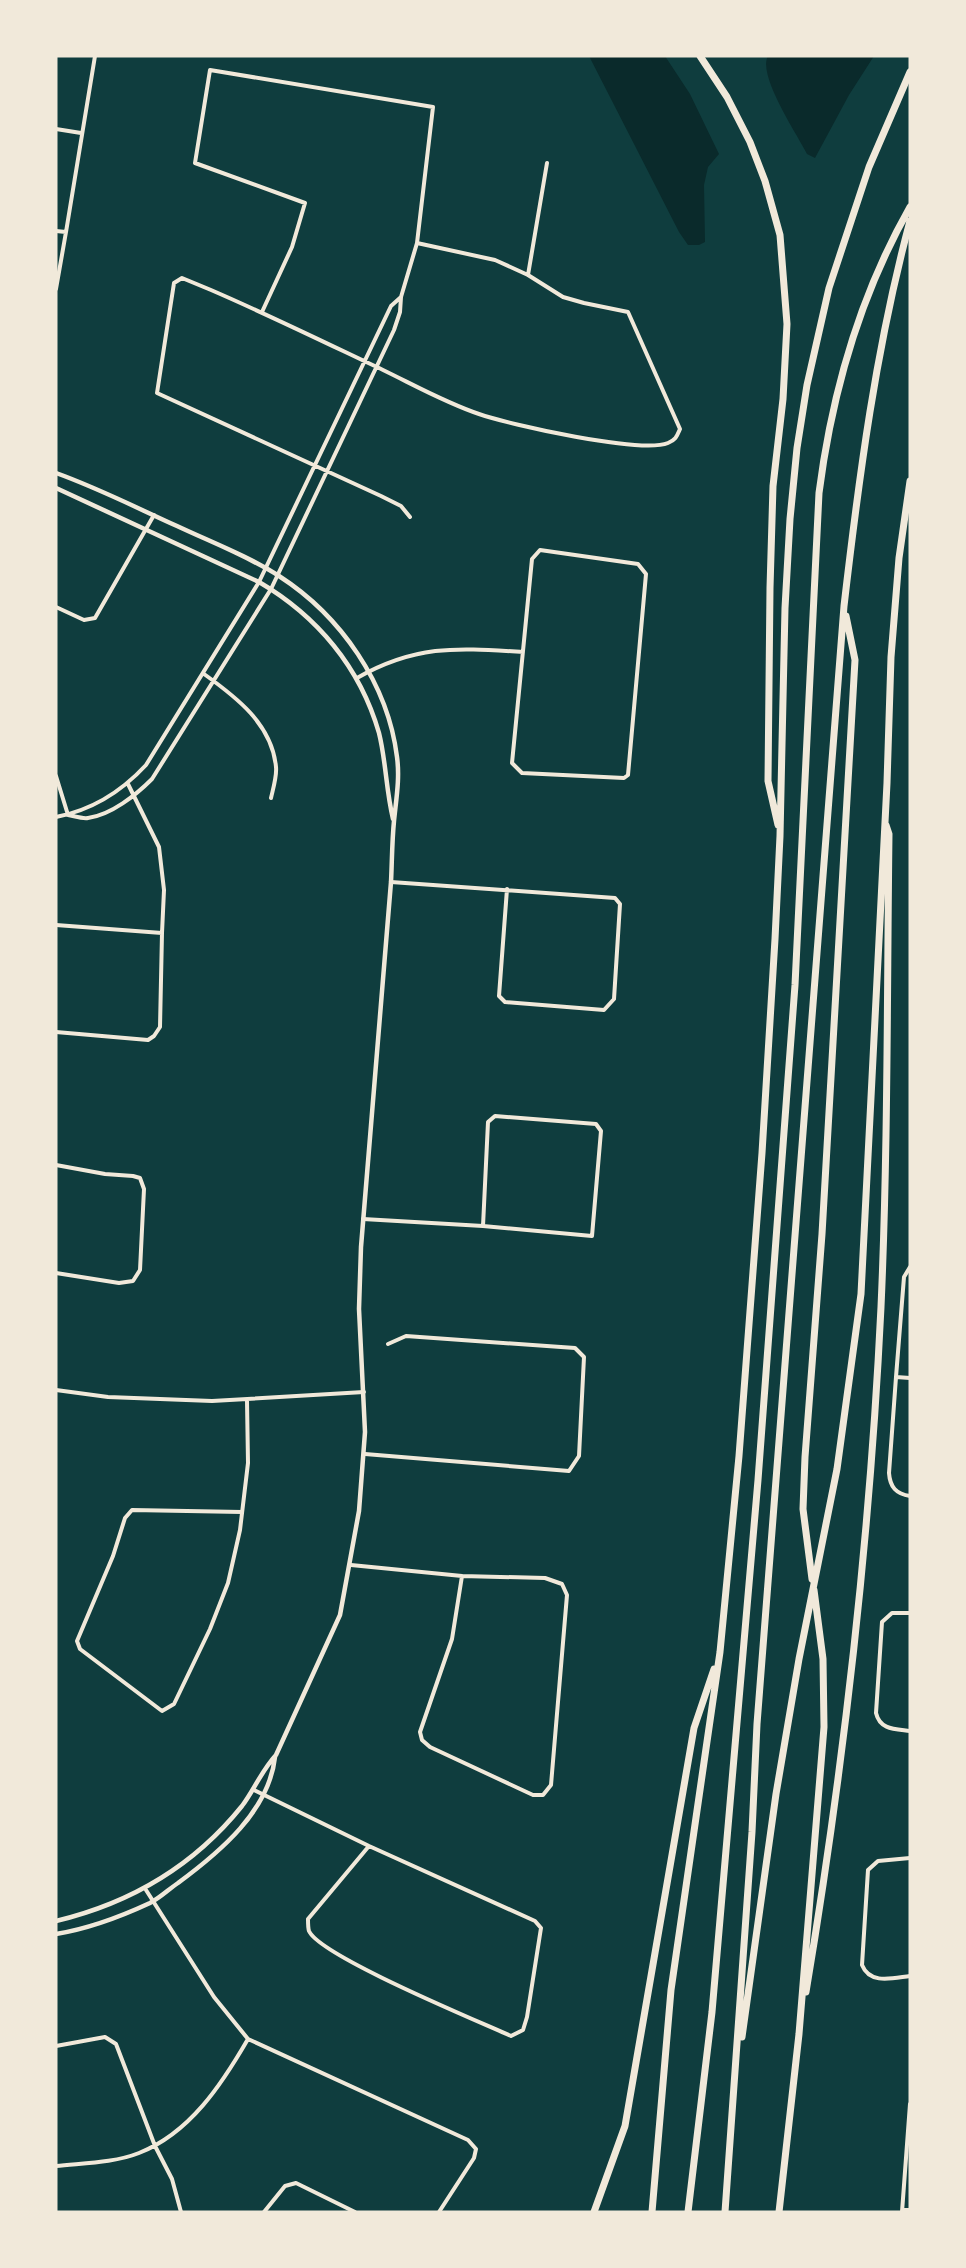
<svg xmlns="http://www.w3.org/2000/svg" width="966" height="2268" viewBox="0 0 966 2268" font-family="Lora,serif">
<style>
.water{fill:#0a2a2b}
.lines{fill:none;stroke-linecap:round;stroke-linejoin:round}
.minor{stroke:#f1e9da;stroke-width:4}
.tertiary{stroke:#f1e9da;stroke-width:4.5}
.motorway{stroke:#f1e9da;stroke-width:7}
</style>
<rect width="100%" height="100%" fill="#0f3d3e"/>
<path class="water" d="M 589,56 L 665,56 L 690,94 L 719,154 L 708,167 L 704,185 L 705,242 L 699,245 L 688,245 L 679,232 Z
M 768,56 L 874,56 L 849,95 L 815,158 L 807,154 C 797,134 757,75 768,56 Z"/>
<g class="lines">
<path class="minor" d="M 56,129 L 81,133
M 56,231 L 66,232 L 95,56
M 528,275 L 547,163
M 56,289 L 66,232
M 410,517 L 401,506 L 381,496 L 157,393 L 174,283 L 182,278 L 211,290 C 269,315 326,343 383,370 C 414,385 446,403 479,414 C 511,425 641,454 668,443 C 676,440 677,436 680,429 L 628,312 L 584,303 L 563,297 L 528,275 L 495,260 L 417,243
M 540,550 L 638,564 L 646,574 L 628,775 L 624,778 L 522,773 L 512,763 L 532,559 Z
M 56,607 L 84,620 L 95,618 L 154,515
M 204,674 C 236,697 272,724 276,767 C 277,776 273,789 271,798
M 357,678 C 417,644 458,648 523,652
M 56,776 L 68,815
M 128,784 L 159,847 L 164,890 L 162,933
M 68,815 C 74,816 82,819 88,818 C 111,815 136,795 152,779 L 271,589 L 394,330 L 400,312 L 401,297 L 417,243 L 433,107 L 210,70 L 195,163 L 305,203 L 292,247 L 262,312
M 56,817 C 93,810 121,792 146,765 L 259,582 L 391,306 L 401,297
M 391,882 L 615,898 L 620,904 L 614,999 L 604,1010 L 505,1002 L 499,996 L 507,889
M 56,925 L 162,933 L 160,1027 L 154,1036 L 148,1040 L 56,1032
M 56,1165 L 105,1174 L 133,1176 L 140,1178 L 144,1189 L 140,1270 L 133,1281 L 119,1283 L 56,1273
M 363,1219 L 483,1226 L 592,1236 L 601,1131 L 596,1124 L 495,1116 L 488,1122 L 483,1226
M 896,1377 L 904,1277 L 910,1267
M 910,1378 L 896,1377 L 889,1473 C 890,1487 896,1494 910,1496
M 56,1390 L 108,1397 L 212,1401 L 364,1392
M 365,1454 L 569,1471 L 579,1456 L 584,1357 L 575,1348 L 406,1336 L 388,1344
M 242,1512 L 132,1510 L 125,1518 L 113,1556 L 77,1641 L 80,1649 L 162,1711 L 174,1704 L 210,1629 L 228,1583 L 240,1530 L 248,1463 L 247,1401
M 351,1565 L 462,1576 L 545,1578 L 562,1584 L 567,1595 L 551,1785 L 543,1795 L 533,1795 L 430,1747 L 422,1740 L 420,1732 L 452,1639 L 462,1576
M 910,1613 L 892,1613 L 882,1622 L 876,1713 C 880,1730 895,1729 910,1731
M 254,1790 L 369,1846 L 535,1921 L 541,1928 L 527,2017 L 523,2030 L 511,2036 C 478,2021 320,1956 309,1931 C 308,1928 308,1923 308,1919 L 369,1846
M 910,1858 L 878,1861 L 868,1870 L 862,1965 C 870,1985 893,1978 910,1976
M 146,1890 L 214,1997 L 248,2039 L 468,2140 L 476,2149 L 474,2158 L 439,2212
M 56,2046 L 105,2037 L 116,2044 L 155,2146 L 172,2179 L 181,2212
M 56,2166 C 83,2163 114,2163 139,2153 C 190,2133 222,2084 248,2039
M 902,2210 L 910,2210
M 264,2212 L 285,2186 L 296,2183 L 355,2212
M 902,2212 L 910,2104"/>
<path class="tertiary" d="M 56,473 C 98,488 137,508 177,526 C 211,542 248,556 279,576 C 341,616 388,684 397,757 C 400,779 396,800 394,821 C 392,841 392,862 391,882 L 361,1247 L 359,1309 L 365,1432 L 359,1511 L 340,1615 L 276,1755 C 262,1770 254,1790 242,1806 C 193,1867 131,1903 56,1921
M 56,488 L 259,582 C 317,616 360,667 379,733 C 386,761 386,790 393,819
M 56,1934 C 87,1929 122,1916 150,1903 C 160,1898 169,1889 178,1883 C 220,1852 269,1811 275,1757"/>
<path class="motorway" d="M 700,56 L 727,97 L 750,142 L 765,181 L 780,235 L 787,324 L 783,399 L 773,486 L 770,588 L 768,781 L 778,825
M 812,1579 L 803,1509 L 805,1457 L 822,1234 L 855,660 L 846,616
M 806,1992 C 844,1765 870,1536 881,1307 C 888,1150 887,991 889,834 L 886,825
M 742,2037 L 776,1794 L 799,1659 L 837,1469 L 861,1294 L 887,783 L 891,657 L 899,558 L 910,481
M 594,2212 L 625,2126 L 694,1728 L 714,1669
M 652,2212 L 671,1990 L 720,1652 L 739,1456 L 762,1153 L 775,939 L 780,836 L 785,608 L 790,519 L 797,448 L 807,385 L 829,288 L 869,167 L 910,72
M 688,2212 L 712,2012 L 758,1480 L 795,985 L 819,493 C 832,392 860,295 910,207
M 725,2212 L 752,1832 L 757,1724 L 844,606 C 859,477 876,347 910,221
M 779,2212 L 799,2034 L 824,1727 L 823,1659 L 814,1590"/>
</g>
<rect width="966" height="2268" fill="none" stroke="#f1e9da" stroke-width="115"/>
</svg>
